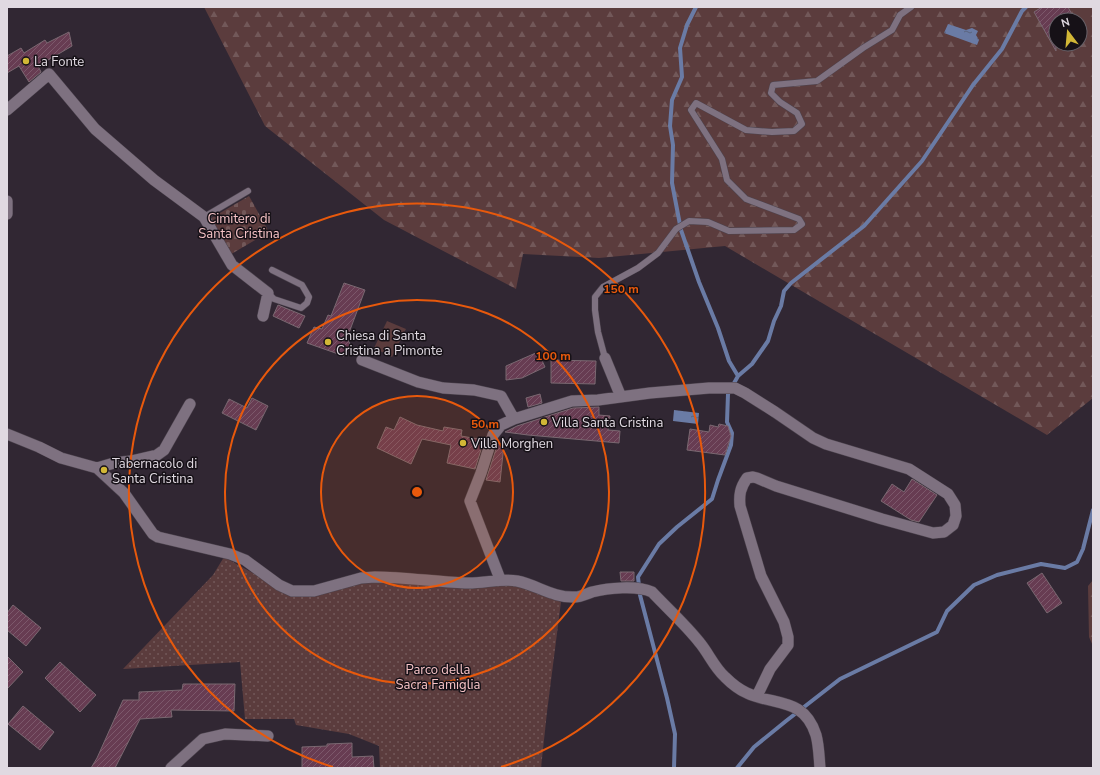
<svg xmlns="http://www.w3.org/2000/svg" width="1100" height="775" viewBox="0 0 1100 775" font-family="'Nunito Sans',sans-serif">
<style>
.green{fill:#5b3c3d}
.forest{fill:url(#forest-firs);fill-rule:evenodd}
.cemetery{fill:url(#cemetery-stones)}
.park{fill:url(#park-dots)}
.water{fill:url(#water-ripples)}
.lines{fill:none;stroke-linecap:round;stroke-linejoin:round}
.stream{stroke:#6a7ba5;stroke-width:4}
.building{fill:url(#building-hatch);stroke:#7a6871}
.service-casing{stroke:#4d444e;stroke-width:7}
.minor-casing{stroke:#4d444e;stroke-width:12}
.service{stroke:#7e7180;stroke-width:6}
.minor{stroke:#7e7180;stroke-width:11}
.ring{fill:none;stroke:#e8590c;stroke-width:2}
.poi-dot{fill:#d2b736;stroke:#161117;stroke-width:1.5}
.labels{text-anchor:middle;stroke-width:3;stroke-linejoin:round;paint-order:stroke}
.poi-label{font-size:13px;fill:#e0d9e1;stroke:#161117;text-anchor:start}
.park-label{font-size:13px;fill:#f6c3c6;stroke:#161117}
.centre{fill:#e8590c;stroke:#161117;stroke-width:2}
.ring-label{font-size:12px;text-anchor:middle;font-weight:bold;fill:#e8590c;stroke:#161117;stroke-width:3;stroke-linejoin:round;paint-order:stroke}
</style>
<defs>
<pattern id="forest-firs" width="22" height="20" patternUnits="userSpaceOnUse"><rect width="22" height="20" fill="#5b3c3d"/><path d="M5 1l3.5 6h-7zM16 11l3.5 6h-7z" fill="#725859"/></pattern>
<pattern id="cemetery-stones" width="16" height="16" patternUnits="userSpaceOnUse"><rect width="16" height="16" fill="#5b3c3d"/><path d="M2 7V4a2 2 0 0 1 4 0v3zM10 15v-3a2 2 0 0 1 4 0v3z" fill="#725859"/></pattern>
<pattern id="park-dots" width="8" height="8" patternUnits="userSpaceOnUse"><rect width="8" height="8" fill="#5b3c3d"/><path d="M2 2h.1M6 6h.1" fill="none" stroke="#725859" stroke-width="1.8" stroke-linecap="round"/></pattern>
<pattern id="water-ripples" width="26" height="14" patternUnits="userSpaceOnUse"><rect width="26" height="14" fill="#6a7ba5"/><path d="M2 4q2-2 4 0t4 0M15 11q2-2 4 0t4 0" fill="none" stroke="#5a647e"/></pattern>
<pattern id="building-hatch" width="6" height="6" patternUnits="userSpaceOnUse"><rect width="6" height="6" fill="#673c52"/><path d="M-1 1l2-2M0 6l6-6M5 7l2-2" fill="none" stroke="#7c586b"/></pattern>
</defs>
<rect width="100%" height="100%" fill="#312733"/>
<path class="green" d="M 387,321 L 406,329 L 392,357 L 374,348 Z"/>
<path class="forest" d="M 204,7 L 1093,7 L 1093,398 L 1047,435 L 725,246 L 599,258 L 523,254 L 516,289 L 384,220 L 265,126 ZM 1056,20 L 1080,20 L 1080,44 L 1056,44 Z
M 1093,580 L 1093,646 L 1089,637 L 1088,586 Z"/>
<path class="cemetery" d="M 249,196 L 269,232 L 228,256 L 208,220 Z"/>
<path class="park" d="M 224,557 L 289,593 L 378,580 L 497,582 L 527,587 L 543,593 L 561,602 L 547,712 L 541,768 L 380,768 L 379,746 L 349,734 L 296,725 L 294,719 L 245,719 L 240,662 L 123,669 L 213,575 Z"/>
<path class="water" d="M 948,24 L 966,30 L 972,28 L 978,31 L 976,35 L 979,40 L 977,45 L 944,33 Z
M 674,410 L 699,413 L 698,424 L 673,421 Z"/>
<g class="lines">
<path class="stream" d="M 696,7 L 687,25 L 680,48 L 682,77 L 672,100 L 670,126 L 673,145 L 672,183 L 681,230 L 699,282 L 718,328 L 729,361 L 738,376
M 674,768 L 675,734 L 667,698 L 640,595 L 638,577 L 659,544 L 677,527 L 712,499 L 718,480 L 731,445 L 732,433 L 727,422 L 728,394 L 738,376 L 752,364 L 768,341 L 774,321 L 781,306 L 784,291 L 791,283 L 864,226 L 922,161 L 973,85 L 1002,49 L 1022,11 L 1026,7
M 737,768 L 754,747 L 786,721 L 840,679 L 937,632 L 947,611 L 974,585 L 997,575 L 1041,564 L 1065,568 L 1077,562 L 1083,549 L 1093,510"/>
</g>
<path class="building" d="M 1042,7 L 1068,7 L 1075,20 L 1056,20 L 1056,51 L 1034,12 Z
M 69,32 L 72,46 L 38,66 L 41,72 L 29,82 L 19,66 L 7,73 L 7,56 L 21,48 L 24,53 L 45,40 L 47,43 Z
M 344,283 L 365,290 L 347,338 L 350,344 L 350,348 L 346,350 L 344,356 L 307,343 L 314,327 L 322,329 L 328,315 L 331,316 Z
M 278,305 L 305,316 L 299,328 L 273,316 Z
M 538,352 L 545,367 L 522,378 L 506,380 L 506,366 Z
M 551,360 L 596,361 L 595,384 L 551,383 Z
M 540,394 L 542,403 L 528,407 L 526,398 Z
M 252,398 L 268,406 L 256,430 L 222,413 L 229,399 L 247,408 Z
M 599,407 L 599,415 L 610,416 L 608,430 L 620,431 L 619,443 L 528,435 L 505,432 L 517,426 L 573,408 Z
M 400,417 L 417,425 L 443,431 L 444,427 L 462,430 L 461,436 L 484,440 L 475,469 L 447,463 L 451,445 L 422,439 L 411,464 L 377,448 L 386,427 L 394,430 Z
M 719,424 L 728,426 L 731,436 L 725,455 L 687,450 L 690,429 L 709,432 L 710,425 L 718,427 Z
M 498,443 L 504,444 L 500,482 L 486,480 Z
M 912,479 L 937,495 L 919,522 L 911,520 L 881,501 L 892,484 L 904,492 Z
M 620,572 L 634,572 L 634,581 L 621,581 Z
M 1042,573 L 1062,603 L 1047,613 L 1027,583 Z
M 13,605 L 41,628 L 26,646 L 7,630 L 7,613 Z
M 7,656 L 23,672 L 7,689 Z
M 60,662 L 96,695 L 80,712 L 45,678 Z
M 183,684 L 235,684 L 234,711 L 171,710 L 172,717 L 140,719 L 115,768 L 91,768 L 97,758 L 123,700 L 139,700 L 139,692 L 182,690 Z
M 23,706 L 54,732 L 40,750 L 8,724 Z
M 352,743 L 352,757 L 373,756 L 374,768 L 302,768 L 302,747 L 327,746 L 327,744 Z"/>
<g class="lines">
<defs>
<path id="service" d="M 204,217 L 248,191
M 268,293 L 274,299 L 301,308 L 307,303 L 309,297 L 302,285 L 272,270
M 605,358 L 598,332 L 595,310 L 595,297 L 603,287 L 638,268 L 658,253 L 676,229 L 689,221 L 708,222 L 729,231 L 794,230 L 802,224 L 799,219 L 746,199 L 727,180 L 722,159 L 691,110 L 696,103 L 746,130 L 772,132 L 794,131 L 802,124 L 797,113 L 780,102 L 771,93 L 773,85 L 817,81 L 863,48 L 892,30 L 900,15 L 911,7"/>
<path id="minor" d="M 7,110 L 49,74 L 95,129 L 154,180 L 204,217 L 232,265 L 268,293 L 263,316
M 7,201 L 7,214
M 605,358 L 621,397
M 362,360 L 418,382 L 443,388 L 474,390 L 501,396 L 514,419
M 7,434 L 39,447 L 61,458 L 97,468 L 124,493 L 153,534 L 158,537 L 230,554 L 245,560 L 279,585 L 292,591 L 314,591 L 361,578 L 375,577 C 405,577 435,582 465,583 C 483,584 498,578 517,581 C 537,585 553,598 575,597 C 580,597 586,594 592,592 C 608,588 637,585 652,592 C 668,609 686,625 700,643 C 709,654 714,667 725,677 C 731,683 740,690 747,693 C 775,706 804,697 816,735 C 819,746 819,757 820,768
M 97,468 L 114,463 L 131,461 L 157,455 L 164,450 L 190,404
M 500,579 L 470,501 L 481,473 L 493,435 L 501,425 L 514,419 L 572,401 L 598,400 L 650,393 L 709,388 L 735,388 L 745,393 L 775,412 L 813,438 L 826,444 L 909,469 L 948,494 L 955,505 L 956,516 L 953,525 L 944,532 L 933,533 L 882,519 L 776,486 L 757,478 L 753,477 L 747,478 C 740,488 739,495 740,506 L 761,576 L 784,622 L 788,637 L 788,645 L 770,669 L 757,696
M 171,768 L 203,739 L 225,734 L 268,736"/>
</defs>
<use href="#service" class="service-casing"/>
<use href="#minor" class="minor-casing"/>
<use href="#service" class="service"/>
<use href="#minor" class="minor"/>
</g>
<circle cx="417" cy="492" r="96" fill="#e8590c" fill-opacity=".12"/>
<g class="ring">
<circle cx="417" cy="492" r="96"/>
<circle cx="417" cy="492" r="192"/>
<path d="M333 767A288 288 0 1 1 501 767"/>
</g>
<g class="poi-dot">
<circle cx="26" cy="61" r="4"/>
<circle cx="328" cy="342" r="4"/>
<circle cx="544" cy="422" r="4"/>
<circle cx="463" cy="443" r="4"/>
<circle cx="104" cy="470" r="4"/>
</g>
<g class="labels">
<g class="poi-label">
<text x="34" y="66">La Fonte</text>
<text x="336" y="340">Chiesa di Santa<tspan x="336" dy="15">Cristina a Pimonte</tspan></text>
<text x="552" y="427">Villa Santa Cristina</text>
<text x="471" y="448">Villa Morghen</text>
<text x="112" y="468">Tabernacolo di<tspan x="112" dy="15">Santa Cristina</tspan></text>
</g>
<g class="park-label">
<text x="239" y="223">Cimitero di<tspan x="239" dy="15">Santa Cristina</tspan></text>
<text x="438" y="674">Parco della<tspan x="438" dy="15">Sacra Famiglia</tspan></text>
</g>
</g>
<circle cx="417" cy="492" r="6" class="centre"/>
<g class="ring-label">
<text x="621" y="293">150 m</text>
<text x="553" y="360">100 m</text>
<text x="485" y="428">50 m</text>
</g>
<rect width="1100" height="775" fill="none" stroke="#e0d9e1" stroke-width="16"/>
<g transform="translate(1068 32) rotate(344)"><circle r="19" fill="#161117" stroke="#676168"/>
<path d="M0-3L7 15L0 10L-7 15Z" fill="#d2b736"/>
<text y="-6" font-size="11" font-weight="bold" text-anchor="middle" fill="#e0d9e1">N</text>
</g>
</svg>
